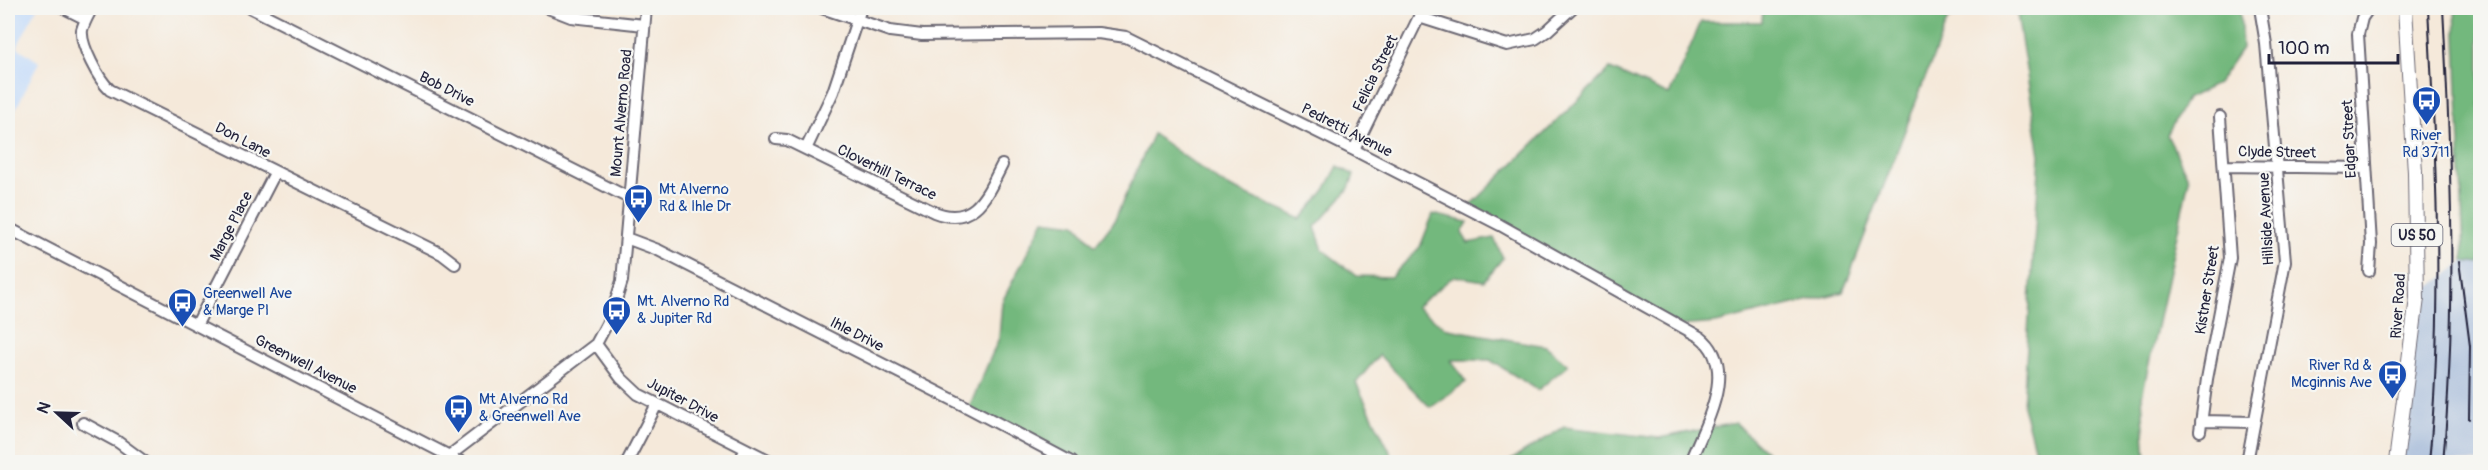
<svg xmlns="http://www.w3.org/2000/svg" width="2488" height="470" viewBox="0 0 2488 470" font-family="Pangolin,sans-serif">
<style>
.built{fill:#c7ddf9}
.industrial{fill:#b5c6de}
.forest{fill:#73b87d;stroke:#4a6d5c;stroke-width:1.5}
.lines{fill:none;stroke-linecap:round;stroke-linejoin:round}
.minor-casing{stroke:#6c6873;stroke-width:14}
.major-casing{stroke:#6c6873;stroke-width:16}
.minor{stroke:#fff;stroke-width:10}
.major{stroke:#fff;stroke-width:14}
.rail{stroke:#22223b;stroke-width:2}
.labels{text-anchor:middle;stroke-width:4.5;stroke-linejoin:round;paint-order:stroke}
.shield{fill:#f6f6f2;stroke:#626272;stroke-width:1.5}
.shield-label{font-size:14px;font-weight:bold;fill:#22223b}
.street-label{font-size:15px;fill:#22223b;stroke:#f6f6f2}
.transit-label{font-size:15px;fill:#164399;stroke:#f6f6f2;text-anchor:start}
</style>
<rect width="100%" height="100%" fill="#f6f6f2"/>
<filter id="ink" filterUnits="userSpaceOnUse"><feTurbulence type="fractalNoise" baseFrequency=".0167" numOctaves="2"/><feDisplacementMap in="SourceGraphic" scale="12" xChannelSelector="R" yChannelSelector="G"/><feConvolveMatrix kernelMatrix="1 2 1 2 8 2 1 2 1" color-interpolation-filters="sRGB"/></filter>
<filter id="wash" filterUnits="userSpaceOnUse"><feTurbulence type="fractalNoise" baseFrequency=".008" numOctaves="4" result="noise"/><feDisplacementMap in="SourceGraphic" scale="24" xChannelSelector="R" yChannelSelector="G"/><feGaussianBlur stdDeviation="1.35" result="paint"/><feColorMatrix in="noise" values="0 0 0 0 0 0 0 0 0 0 0 0 0 0 0 0 0 1.4 0 .05"/><feComposite in="paint" operator="in"/></filter>
<g filter="url(#wash)">
<rect width="100%" height="100%" fill="#f5e9da"/>
<path class="built" d="M 8,8 L 37,8 L 17,47 L 39,62 L 8,125 Z"/>
<path class="industrial" d="M 2464,261 L 2480,263 L 2480,462 L 2396,462 L 2417,298 Z"/>
<path class="forest" d="M 1763,8 L 1966,8 L 1947,21 L 1843,292 L 1716,323 L 1679,326 L 1467,209 L 1610,69 L 1669,95 L 1701,22 L 1762,22 Z
M 2016,8 L 2240,8 L 2242,48 L 2217,84 L 2186,99 L 2167,135 L 2189,179 L 2142,396 L 2146,462 L 2038,462 L 2023,406 L 2040,155 Z
M 2455,8 L 2480,8 L 2480,263 L 2464,261 Z
M 1153,134 L 1223,184 L 1301,219 L 1325,190 L 1338,166 L 1354,175 L 1348,190 L 1315,227 L 1323,250 L 1357,276 L 1391,277 L 1420,247 L 1433,214 L 1468,222 L 1462,233 L 1468,243 L 1494,238 L 1503,258 L 1484,281 L 1454,276 L 1416,307 L 1448,329 L 1546,346 L 1568,365 L 1538,390 L 1490,360 L 1451,360 L 1466,382 L 1430,407 L 1379,355 L 1356,383 L 1395,462 L 1341,462 L 1335,456 L 1328,462 L 1071,462 L 969,408 L 999,338 L 1002,302 L 1044,220 L 1076,224 L 1095,246 L 1113,223 Z
M 1735,423 L 1777,462 L 1508,462 L 1564,427 L 1659,438 Z"/>
</g>
<g filter="url(#ink)">
<g class="lines">
<defs>
<path id="minor" d="M 64,8 L 86,19
M 92,8 C 89,14 84,22 82,30 C 80,45 99,80 110,90 L 442,254 L 455,264
M 251,8 L 629,198
M 548,8 L 571,17 L 644,25
M 822,8 L 890,31 L 922,35 L 1098,33 L 1126,37 L 1354,150 L 1500,225 L 1700,337 C 1740,368 1704,426 1690,462
M 2369,8 L 2362,18 L 2358,34 L 2371,244 L 2369,271
M 1419,17 L 1507,45 L 1535,39 L 1547,31 L 1572,8
M 776,139 L 787,140 L 934,212 C 975,228 987,194 1002,165
M 806,149 L 833,92 L 861,8
M 1354,150 L 1419,17 L 1420,8
M 2224,166 L 2365,168
M 8,228 L 461,462
M 626,238 L 658,250 L 969,408 L 1071,462
M 197,324 L 275,173
M 596,344 L 621,378 L 638,394 L 772,462
M 2201,421 L 2254,422
M 83,423 L 118,442 L 145,462
M 2200,431 L 2207,379 L 2230,258 L 2220,117
M 441,462 L 596,344 L 611,316 L 622,281 L 646,8
M 627,462 L 657,404
M 739,462 L 746,449
M 2247,462 L 2285,261 L 2266,44 L 2260,8"/>
<path id="major" d="M 2396,462 L 2417,298 L 2415,172 L 2405,8"/>
</defs>
<use href="#minor" class="minor-casing"/>
<use href="#major" class="major-casing"/>
<use href="#minor" class="minor"/>
<use href="#major" class="major"/>
<path class="rail" d="M 2428,8 C 2436,159 2444,311 2429,462
M 2443,8 C 2451,159 2457,311 2443,462
M 2459,261 L 2470,346 L 2469,419"/>
</g>
</g>
<defs>
<symbol id="bus-pin" viewBox="-11 -11 22 30"><path d="M0 17L-7.5 6A9.5 9.5 0 1 1 7.5 6Z" fill="#1a4fb4" stroke="#f6f6f2"/><path d="M-5-6H5V4H4V6H2V4H-2V6H-4V4H-5ZM-3.5-4V0h7V-4ZM-3.5 1.2v1.5H-2V1.2ZM2 1.2v1.5H3.5V1.2Z" fill="#fff"/></symbol>
</defs>
<g fill-rule="evenodd">
<use href="#bus-pin" x="2410" y="84" width="33" height="45"/>
<use href="#bus-pin" x="622" y="182" width="33" height="45"/>
<use href="#bus-pin" x="166" y="286" width="33" height="45"/>
<use href="#bus-pin" x="600" y="294" width="33" height="45"/>
<use href="#bus-pin" x="2376" y="358" width="33" height="45"/>
<use href="#bus-pin" x="442" y="392" width="33" height="45"/>
</g>
<g class="labels">
<rect class="shield" x="2391.5" y="224" width="51" height="22" rx="4.5"/>
<g class="shield-label">
<text x="2417" y="240">US 50</text>
</g>
<g class="street-label">
<text transform="translate(1375 73) rotate(-64)" y="5">Felicia Street</text>
<text transform="translate(447 89) rotate(27)" y="5">Bob Drive</text>
<text transform="translate(621 113) rotate(-85)" y="5">Mount Alverno Road</text>
<text transform="translate(1347 130) rotate(27)" y="5">Pedretti Avenue</text>
<text transform="translate(2349 139) rotate(-93)" y="5">Edgar Street</text>
<text transform="translate(243 140) rotate(27)" y="5">Don Lane</text>
<text transform="translate(2277 152) rotate(1)" y="5">Clyde Street</text>
<text transform="translate(887 172) rotate(26)" y="5">Cloverhill Terrace</text>
<text transform="translate(2266 219) rotate(-93)" y="5">Hillside Avenue</text>
<text transform="translate(231 226) rotate(-63)" y="5">Marge Place</text>
<text transform="translate(2207 290) rotate(-81)" y="5">Kistner Street</text>
<text transform="translate(2398 306) rotate(-86)" y="5">River Road</text>
<text transform="translate(857 334) rotate(27)" y="5">Ihle Drive</text>
<text transform="translate(306 364) rotate(27)" y="5">Greenwell Avenue</text>
<text transform="translate(683 400) rotate(28)" y="5">Jupiter Drive</text>
</g>
<g class="transit-label">
<text x="2426" y="140" text-anchor="middle">River<tspan x="2426" dy="17">Rd 3711</tspan></text>
<text x="659" y="194">Mt Alverno<tspan x="659" dy="17">Rd &amp; Ihle Dr</tspan></text>
<text x="203" y="298">Greenwell Ave<tspan x="203" dy="17">&amp; Marge Pl</tspan></text>
<text x="637" y="306">Mt. Alverno Rd<tspan x="637" dy="17">&amp; Jupiter Rd</tspan></text>
<text x="2372" y="370" text-anchor="end">River Rd &amp;<tspan x="2372" dy="17">Mcginnis Ave</tspan></text>
<text x="479" y="404">Mt Alverno Rd<tspan x="479" dy="17">&amp; Greenwell Ave</tspan></text>
</g>
</g>
<rect width="2488" height="470" fill="none" stroke="#f6f6f2" stroke-width="30"/>
<g transform="translate(57 413) rotate(292)" stroke="#f6f6f2" stroke-width="4.5" paint-order="stroke">
<path d="M0-4.5L10 22L0 15L-10 22Z" fill="#22223b"/>
<text y="-9" font-size="16" font-weight="bold" text-anchor="middle" fill="#22223b">N</text>
</g>
<path d="M2269 54v9h129v-9" fill="none" stroke="#22223b" stroke-width="3"/>
<text x="2278" y="54" font-size="18" fill="#22223b" stroke="#f6f6f2" stroke-width="4.5" paint-order="stroke">100 m</text>
</svg>
